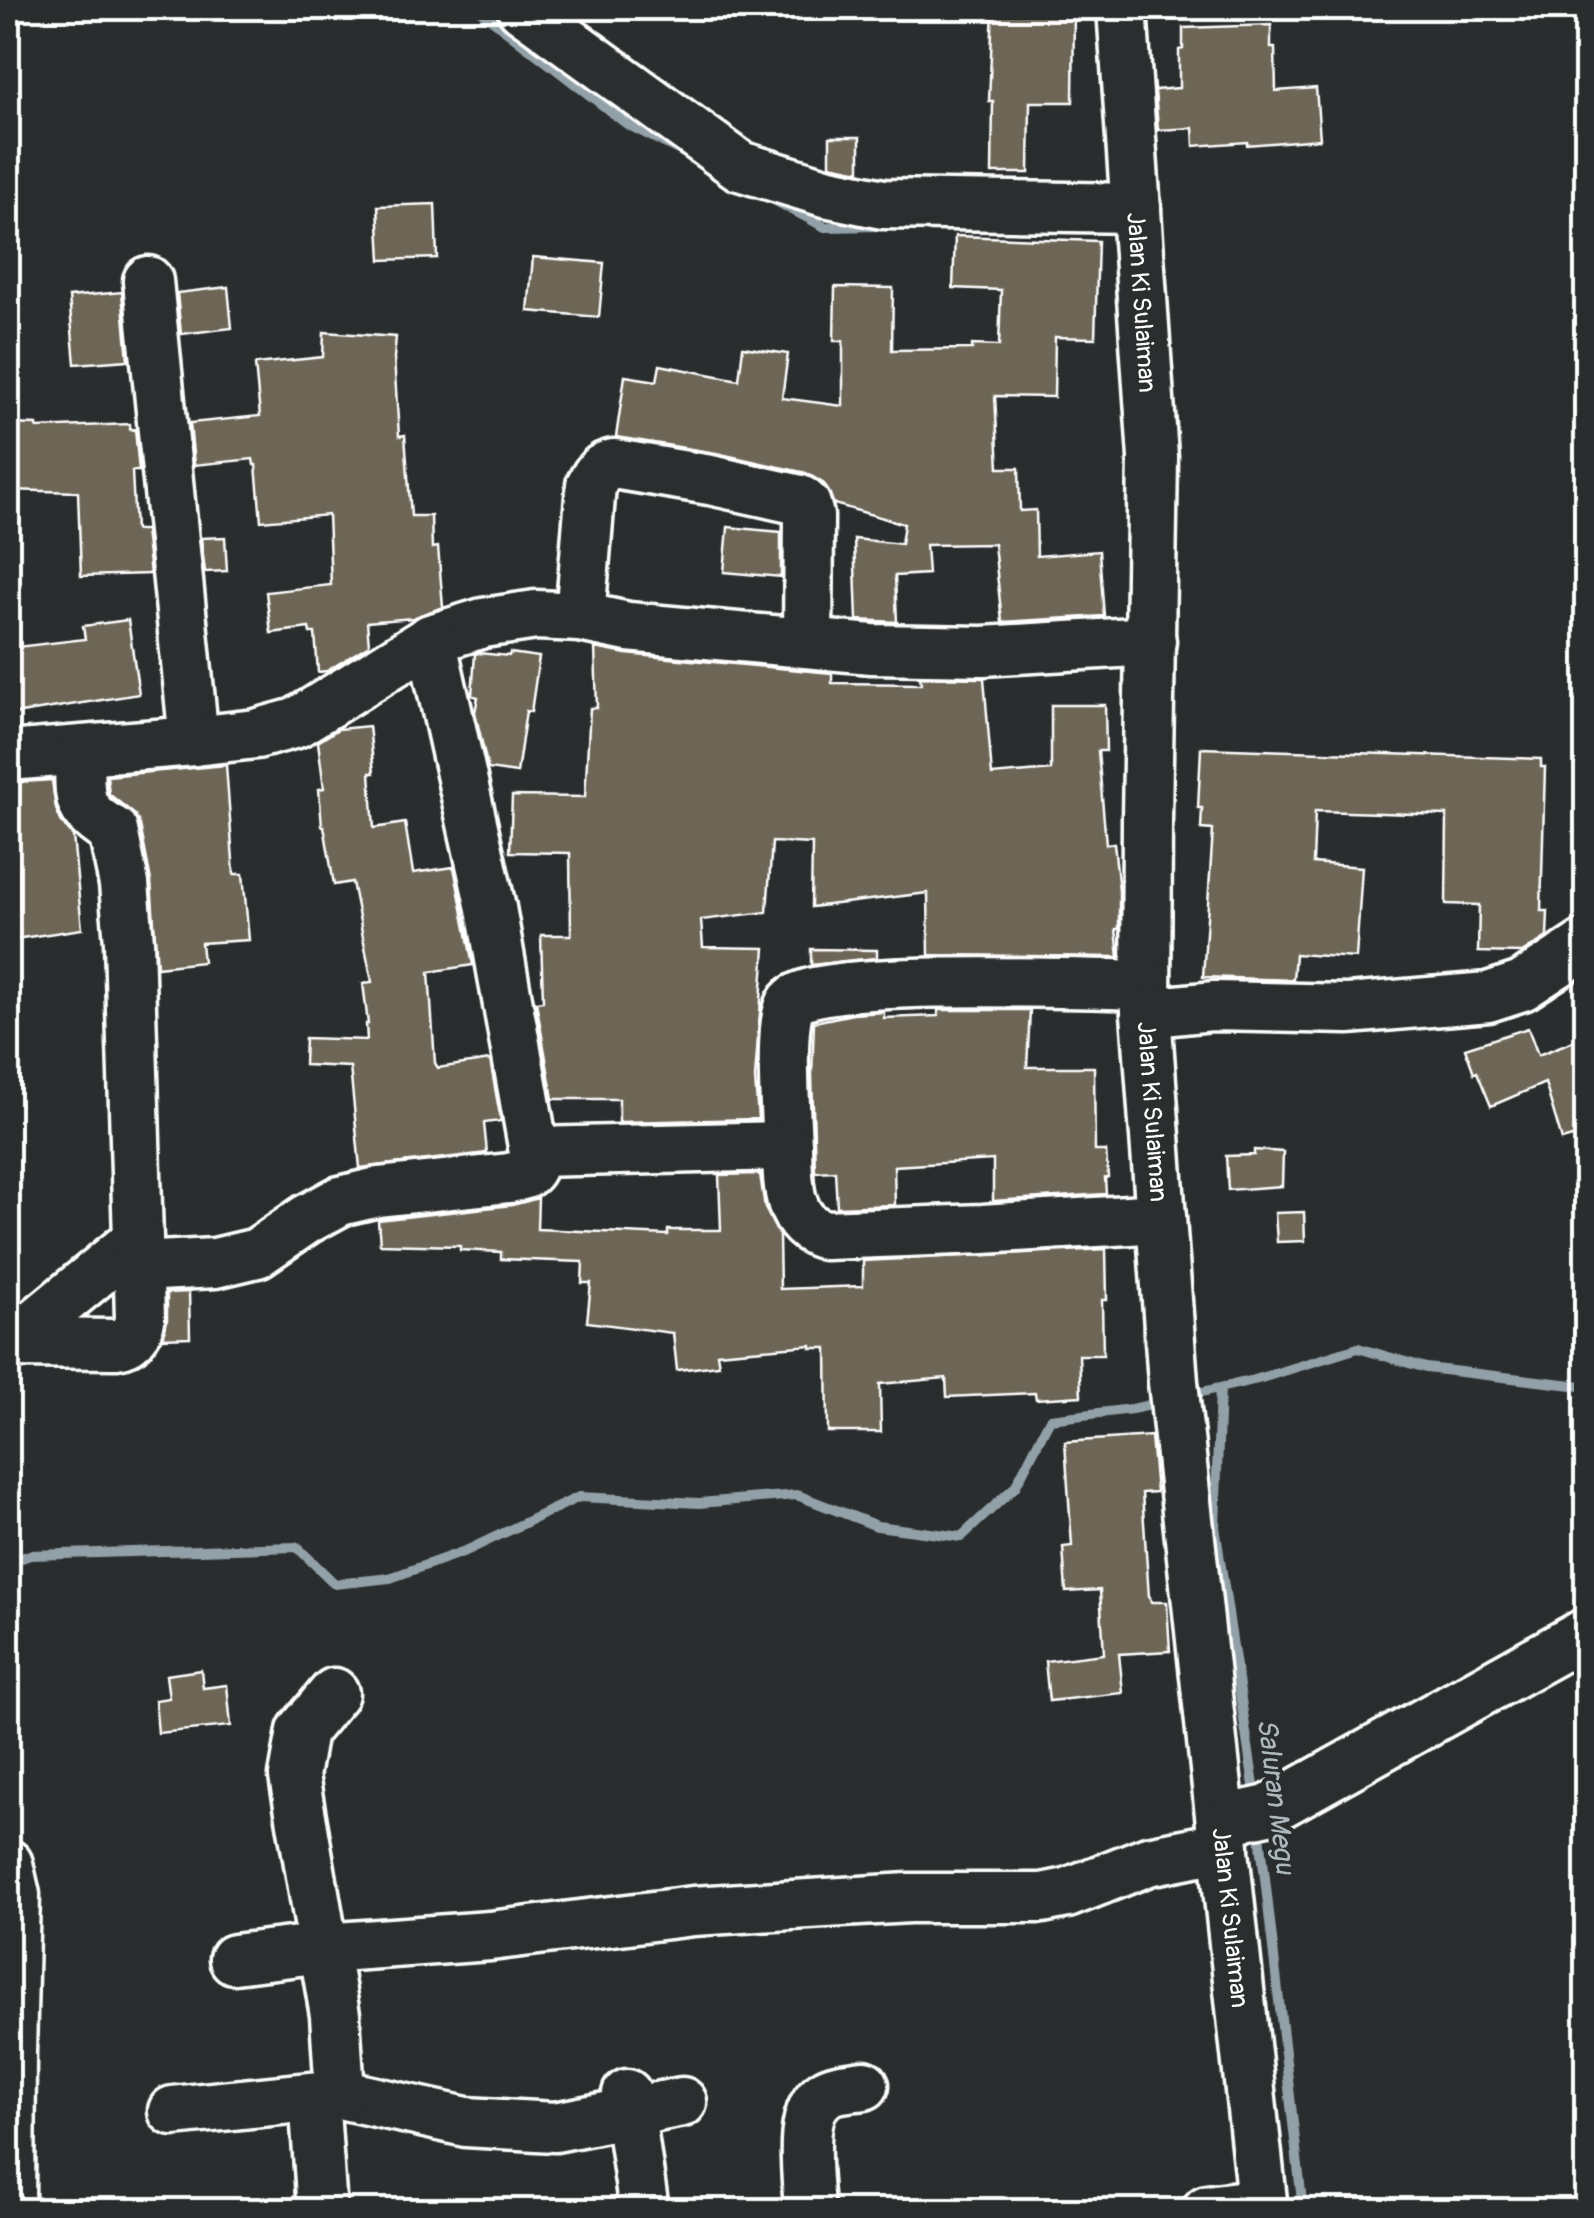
<svg xmlns="http://www.w3.org/2000/svg" width="1594" height="2218" viewBox="0 0 1594 2218" font-family="Pangolin,sans-serif">
<style>
.lines{fill:none;stroke-linecap:round;stroke-linejoin:round}
.stream{stroke:#92a1a8;stroke-width:10}
.building{fill:#6d6656;stroke:#fff;stroke-width:2.5}
.minor-casing{stroke:#fff;stroke-width:55}
.minor{stroke:#2a2d2e;stroke-width:48}
.labels{text-anchor:middle;stroke-width:8;stroke-linejoin:round;paint-order:stroke}
.street-label{font-size:25px;fill:#fff;stroke:#2a2d2e}
.water-label{font-size:28px;font-style:italic;fill:#aeb9be;stroke:#2a2d2e}
</style>
<rect width="100%" height="100%" fill="#2a2d2e"/>
<filter id="ink" filterUnits="userSpaceOnUse"><feTurbulence type="fractalNoise" baseFrequency=".01" numOctaves="2"/><feDisplacementMap in="SourceGraphic" scale="20" xChannelSelector="R" yChannelSelector="G"/><feConvolveMatrix kernelMatrix="1 2 1 2 8 2 1 2 1" color-interpolation-filters="sRGB"/></filter>
<g filter="url(#ink)">
<g class="lines">
<path class="stream" d="M 477,8 L 627,124 L 688,155
M 770,198 L 825,227 L 881,226
M 1220,1388 L 1215,1527 L 1256,1799
M 1185,1396 L 1258,1379 L 1358,1348 L 1426,1368 L 1581,1386 L 1586,1385
M 8,1563 L 30,1555 L 297,1547 L 335,1584 L 390,1578 L 468,1550 L 579,1497 L 699,1503 L 797,1495 L 877,1526 L 961,1537 L 1015,1487 L 1050,1419 L 1132,1409 L 1164,1402
M 1259,1826 L 1303,2210"/>
</g>
<path class="building" d="M 993,8 L 1074,8 L 1073,102 L 1030,102 L 1029,173 L 992,173 L 993,101 L 989,101 Z
M 1271,25 L 1271,48 L 1275,48 L 1276,91 L 1316,88 L 1320,139 L 1247,145 L 1247,142 L 1194,146 L 1193,128 L 1158,130 L 1155,90 L 1179,88 L 1179,50 L 1183,49 L 1183,28 Z
M 830,137 L 860,137 L 860,171 L 830,165 Z
M 435,204 L 437,258 L 381,260 L 378,206 Z
M 955,236 L 1098,241 L 1095,338 L 1055,337 L 1054,397 L 995,396 L 999,468 L 1019,468 L 1020,511 L 1036,510 L 1037,556 L 1099,551 L 1104,616 L 1002,622 L 994,544 L 926,545 L 928,574 L 895,576 L 897,622 L 857,620 L 854,539 L 901,544 L 904,524 L 834,504 L 824,484 L 806,473 L 716,453 L 616,437 L 625,376 L 657,381 L 660,365 L 739,380 L 743,347 L 788,354 L 782,398 L 843,406 L 843,341 L 834,341 L 835,287 L 893,288 L 892,350 L 972,349 L 972,345 L 999,346 L 1001,290 L 953,288 Z
M 533,257 L 604,263 L 599,317 L 528,311 Z
M 228,287 L 232,328 L 181,334 L 177,293 Z
M 122,292 L 128,360 L 75,364 L 69,297 Z
M 324,332 L 396,337 L 394,358 L 399,436 L 405,435 L 411,516 L 431,516 L 432,548 L 438,547 L 443,607 L 413,618 L 367,622 L 369,645 L 327,671 L 318,672 L 315,633 L 310,633 L 309,628 L 271,633 L 266,592 L 331,585 L 328,515 L 261,521 L 256,465 L 254,465 L 253,459 L 194,465 L 190,423 L 260,416 L 255,364 L 323,357 Z
M 8,424 L 37,425 L 37,428 L 130,424 L 130,430 L 135,429 L 139,471 L 132,471 L 135,530 L 145,530 L 150,574 L 81,576 L 78,492 L 8,490 Z
M 728,527 L 781,532 L 781,577 L 724,572 Z
M 225,537 L 227,571 L 205,572 L 201,538 Z
M 128,620 L 139,694 L 8,715 L 8,648 L 85,639 L 83,626 Z
M 595,648 L 626,654 L 832,673 L 832,683 L 921,684 L 920,677 L 984,678 L 992,775 L 1051,770 L 1051,705 L 1105,705 L 1106,751 L 1098,751 L 1106,844 L 1114,843 L 1119,891 L 1119,929 L 1116,929 L 1119,957 L 929,955 L 928,893 L 811,907 L 812,844 L 772,842 L 767,912 L 701,920 L 703,947 L 765,948 L 755,1078 L 758,1119 L 619,1122 L 619,1099 L 553,1099 L 536,1002 L 543,1001 L 541,935 L 571,935 L 570,853 L 510,852 L 512,796 L 585,797 L 590,708 L 597,708 Z
M 478,653 L 509,656 L 510,653 L 539,657 L 531,712 L 526,711 L 517,773 L 488,769 L 475,712 L 478,697 L 472,695 L 475,654 Z
M 369,726 L 374,773 L 370,773 L 374,828 L 405,823 L 413,873 L 454,867 L 473,965 L 429,972 L 435,1063 L 438,1068 L 490,1060 L 501,1121 L 484,1123 L 487,1153 L 360,1168 L 350,1067 L 304,1065 L 305,1038 L 367,1040 L 366,1024 L 368,1024 L 363,983 L 372,982 L 352,882 L 334,885 L 324,826 L 322,826 L 319,789 L 324,788 L 318,742 L 338,729 Z
M 1201,748 L 1541,759 L 1541,767 L 1545,767 L 1541,911 L 1548,911 L 1547,937 L 1522,953 L 1478,952 L 1479,905 L 1446,904 L 1447,815 L 1315,811 L 1313,863 L 1362,867 L 1356,958 L 1295,954 L 1293,980 L 1203,977 L 1213,830 L 1201,829 L 1202,808 L 1198,808 Z
M 226,765 L 234,874 L 243,874 L 249,940 L 201,943 L 203,962 L 157,967 L 151,881 L 140,825 L 135,815 L 109,794 L 107,776 Z
M 52,780 L 56,809 L 62,823 L 73,836 L 82,929 L 8,940 L 8,783 Z
M 811,949 L 877,950 L 877,958 L 811,965 Z
M 938,1010 L 1030,1010 L 1027,1067 L 1094,1067 L 1095,1151 L 1106,1151 L 1108,1177 L 1105,1178 L 1106,1194 L 993,1201 L 993,1160 L 894,1166 L 895,1205 L 837,1207 L 835,1171 L 815,1172 L 812,1075 L 814,1022 L 853,1014 L 884,1012 L 884,1018 L 938,1016 Z
M 1528,1028 L 1538,1055 L 1586,1036 L 1586,1133 L 1562,1140 L 1545,1083 L 1491,1106 L 1477,1072 L 1474,1073 L 1465,1048 Z
M 1254,1150 L 1283,1152 L 1282,1186 L 1228,1190 L 1226,1156 L 1254,1155 Z
M 760,1174 L 765,1208 L 779,1235 L 780,1289 L 863,1286 L 863,1261 L 1106,1249 L 1107,1300 L 1102,1300 L 1103,1355 L 1079,1355 L 1081,1396 L 1036,1399 L 1035,1393 L 947,1397 L 946,1378 L 880,1384 L 881,1432 L 828,1432 L 827,1348 L 811,1348 L 811,1345 L 717,1353 L 719,1365 L 677,1370 L 673,1333 L 587,1322 L 591,1283 L 582,1283 L 583,1262 L 501,1259 L 501,1252 L 460,1250 L 460,1246 L 380,1244 L 378,1220 L 512,1205 L 538,1198 L 537,1229 L 668,1235 L 668,1230 L 721,1230 L 719,1175 Z
M 1304,1212 L 1305,1241 L 1277,1242 L 1275,1213 Z
M 189,1292 L 190,1337 L 163,1338 L 167,1320 L 167,1293 Z
M 1151,1436 L 1156,1492 L 1142,1493 L 1149,1597 L 1150,1597 L 1151,1602 L 1167,1602 L 1170,1651 L 1119,1654 L 1123,1693 L 1049,1701 L 1045,1661 L 1104,1654 L 1100,1590 L 1066,1592 L 1063,1547 L 1072,1546 L 1065,1442 Z
M 201,1670 L 203,1688 L 227,1685 L 231,1726 L 158,1733 L 155,1700 L 169,1698 L 166,1675 Z"/>
<g class="lines">
<defs>
<g id="minor">
<path d="M 522,8 L 740,166 L 825,192 L 883,204 L 1136,208"/>
<path id="s1" d="M 1122,8 L 1153,457 L 1147,820 L 1146,1013 L 1173,1382 L 1263,2210"/>
<path d="M 148,281 L 194,741"/>
<path d="M 580,617 L 591,485 C 597,474 601,466 614,464 L 710,480 L 800,500 L 806,505 L 809,516 L 808,643"/>
<path d="M 8,756 L 194,741 L 256,734 L 296,723 L 431,639 L 483,623 L 536,615 L 580,617 L 628,627 L 872,649 L 983,651 L 1151,641"/>
<path d="M 1146,985 C 1097,984 814,973 792,1002 C 778,1019 786,1119 787,1145 C 788,1179 785,1224 825,1235 L 983,1229 L 1161,1218"/>
<path d="M 1146,1013 L 1213,1006 L 1348,1009 L 1488,997 L 1522,986 L 1586,944"/>
<path d="M 534,1152 L 787,1146"/>
<path d="M 138,1267 L 215,1263 L 257,1253 L 307,1219 L 340,1201 L 378,1192 L 509,1178 C 527,1175 534,1172 534,1152 L 491,908 L 431,639"/>
<path d="M 8,1343 L 12,1343 L 138,1239 L 129,942 L 124,884 L 113,831 C 72,809 81,793 79,751"/>
<path d="M 12,1343 L 116,1344 C 130,1342 137,1334 140,1320 L 138,1239"/>
<path d="M 1221,1826 L 1245,1815 L 1268,1810 L 1586,1633"/>
<path d="M 8,1864 L 15,1895 L 11,2052 L 10,2210"/>
<path d="M 234,1959 L 323,1948 L 490,1936 L 693,1911 L 909,1898 L 1042,1898 L 1067,1893 L 1148,1861 L 1224,1846"/>
<path d="M 340,2094 L 466,2122 L 555,2127 L 682,2102"/>
<path d="M 627,2094 L 644,2210"/>
<path d="M 314,2097 L 322,2210"/>
<path d="M 173,2111 L 340,2094 L 335,2015 L 294,1776 L 302,1731 L 334,1693"/>
<path d="M 809,2210 C 808,2180 796,2112 825,2094 C 835,2087 852,2087 864,2085"/>
<path d="M 1207,2210 L 1262,2203"/>
</g>
</defs>
<use href="#minor" class="minor-casing"/>
<use href="#minor" class="minor"/>
</g>
</g>
<g class="labels">
<g class="street-label">
<text dy="9" stroke="none"><textPath href="#s1" startOffset="295">Jalan Ki Sulaiman</textPath></text>
<text dy="9" stroke="none"><textPath href="#s1" startOffset="1105">Jalan Ki Sulaiman</textPath></text>
<text dy="9" stroke="none"><textPath href="#s1" startOffset="1915">Jalan Ki Sulaiman</textPath></text>
</g>
<g class="water-label">
<text transform="translate(1277 1796) rotate(83)" y="10">Saluran Megu</text>
</g>
</g>
<rect width="1594" height="2218" fill="none" stroke="#2a2d2e" stroke-width="40"/>
<rect x="20" y="20" width="1554" height="2178" fill="none" stroke="#fff" stroke-width="4" filter="url(#ink)"/>
</svg>
